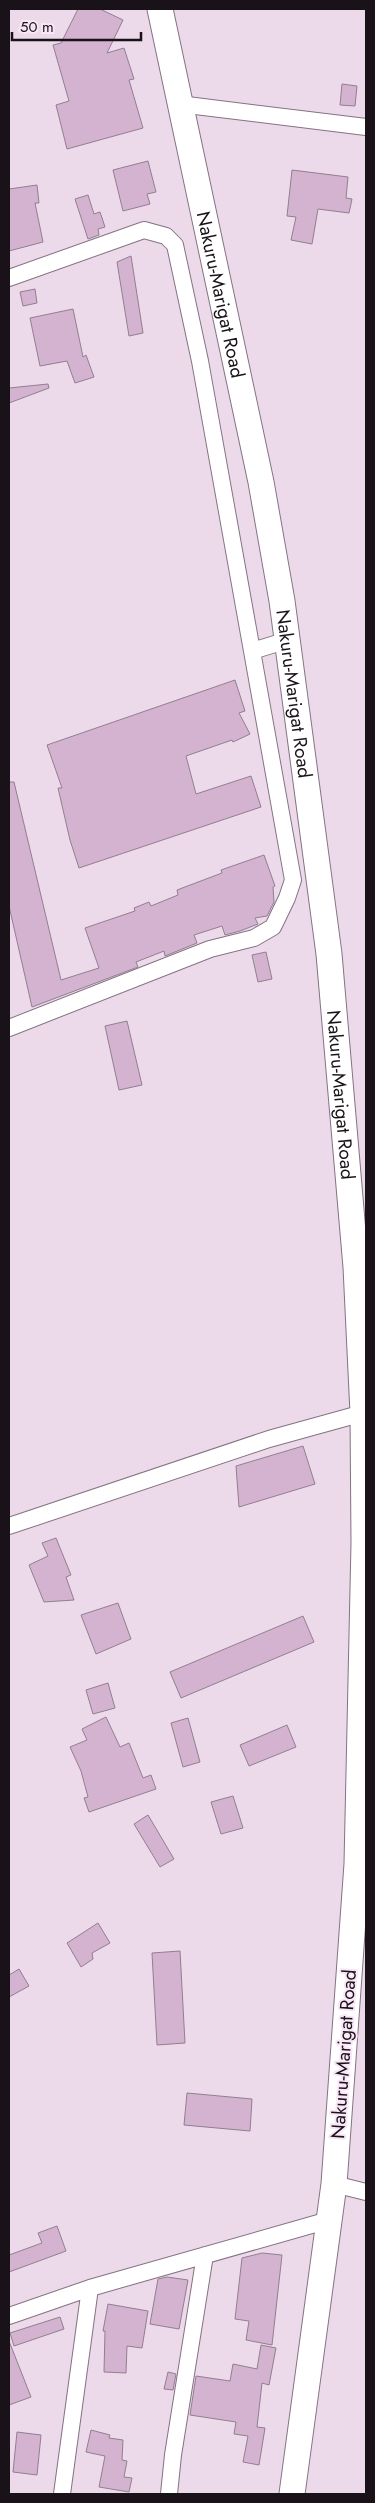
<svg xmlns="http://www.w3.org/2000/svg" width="375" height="2503" viewBox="0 0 375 2503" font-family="Jost,sans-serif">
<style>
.building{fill:#d4b3d1;stroke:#917f8f}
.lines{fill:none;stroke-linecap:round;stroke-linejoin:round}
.minor-casing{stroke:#847382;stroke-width:18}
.primary-casing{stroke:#847382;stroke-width:27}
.minor{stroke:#fff;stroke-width:16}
.primary{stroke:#fff;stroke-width:25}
.labels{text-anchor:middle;stroke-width:4;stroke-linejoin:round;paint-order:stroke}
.street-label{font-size:19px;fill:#191319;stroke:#f9e6f7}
</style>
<rect width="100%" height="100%" fill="#ecd9ea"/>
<path class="building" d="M 78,9 L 100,9 L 123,20 L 107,53 L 124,48 L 134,79 L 129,80 L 143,128 L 67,149 L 56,105 L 69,101 L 53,45 L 61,43 Z
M 342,84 L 357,86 L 355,106 L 340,105 Z
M 148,161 L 156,192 L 147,194 L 150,204 L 123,211 L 113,170 Z
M 292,170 L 348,177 L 346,198 L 352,199 L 349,213 L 318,209 L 312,244 L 291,240 L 296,217 L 287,216 Z
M 37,185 L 39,203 L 35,203 L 43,242 L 9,251 L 9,189 Z
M 88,195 L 94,214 L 100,212 L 105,227 L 98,229 L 99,235 L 88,239 L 75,199 Z
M 131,256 L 143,333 L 129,336 L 117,262 Z
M 35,289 L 37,303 L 23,306 L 20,292 Z
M 73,309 L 83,357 L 86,355 L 94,377 L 75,383 L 67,361 L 40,366 L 30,318 Z
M 48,384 L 49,388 L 9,403 L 9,388 Z
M 235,680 L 245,711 L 239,713 L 250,734 L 233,742 L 232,740 L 186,756 L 196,794 L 251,776 L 261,807 L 79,868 L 70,840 L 58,788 L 62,788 L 47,745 Z
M 9,782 L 14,782 L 61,980 L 99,968 L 85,928 L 135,911 L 134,908 L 149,902 L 151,906 L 178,895 L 177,890 L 222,873 L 221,870 L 264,855 L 275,886 L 273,887 L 274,902 L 267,916 L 255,918 L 258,924 L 240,931 L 225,935 L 222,926 L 194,935 L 197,943 L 165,956 L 164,951 L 136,962 L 138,967 L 32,1007 L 9,906 Z
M 266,952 L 272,979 L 258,982 L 252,955 Z
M 127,1021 L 142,1085 L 119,1090 L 105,1026 Z
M 303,1446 L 315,1484 L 239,1507 L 236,1466 Z
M 56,1538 L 71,1575 L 66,1577 L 74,1600 L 44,1602 L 29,1565 L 48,1556 L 42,1543 Z
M 118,1603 L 131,1639 L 96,1654 L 81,1615 Z
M 303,1616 L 314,1642 L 181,1698 L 170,1672 Z
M 108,1683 L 115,1708 L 93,1714 L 86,1690 Z
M 106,1717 L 120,1747 L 129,1743 L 143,1778 L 151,1775 L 156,1789 L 89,1812 L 84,1798 L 88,1797 L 81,1771 L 70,1747 L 87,1740 L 82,1729 Z
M 188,1718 L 200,1762 L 183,1767 L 171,1723 Z
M 287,1725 L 296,1747 L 249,1766 L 240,1745 Z
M 233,1796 L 243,1828 L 221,1834 L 211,1802 Z
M 148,1815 L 174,1859 L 160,1867 L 134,1824 Z
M 98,1923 L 110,1943 L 92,1953 L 93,1959 L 81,1967 L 67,1943 Z
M 180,1951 L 185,2043 L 157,2045 L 152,1953 Z
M 19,1969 L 29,1986 L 9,1997 L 9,1975 Z
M 187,2093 L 252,2099 L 250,2131 L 184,2125 Z
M 57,2226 L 66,2251 L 9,2272 L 9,2255 L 42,2243 L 38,2233 Z
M 262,2253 L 282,2255 L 272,2345 L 246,2340 L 249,2321 L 235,2319 L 242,2258 Z
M 167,2277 L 188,2280 L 179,2329 L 150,2324 L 158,2279 Z
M 108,2304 L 148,2311 L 142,2348 L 127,2346 L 126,2373 L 104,2372 L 105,2331 L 103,2331 Z
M 60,2317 L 64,2329 L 14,2346 L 10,2333 Z
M 9,2341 L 31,2397 L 9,2405 Z
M 261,2345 L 276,2348 L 269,2385 L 262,2383 L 257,2427 L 265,2428 L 259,2465 L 243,2462 L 248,2436 L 234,2434 L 236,2422 L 190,2415 L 196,2376 L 230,2381 L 233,2364 L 257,2369 Z
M 168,2372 L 176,2374 L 173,2390 L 164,2389 Z
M 91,2430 L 110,2435 L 109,2438 L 123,2440 L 122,2460 L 127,2461 L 124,2477 L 132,2478 L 129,2492 L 99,2487 L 105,2456 L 86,2452 Z
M 17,2432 L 41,2435 L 37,2475 L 13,2472 Z"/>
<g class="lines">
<defs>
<path id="minor" d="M 179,104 L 366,127
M 9,278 L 144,230 L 166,236 L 175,245 L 200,361 L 252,651
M 9,1028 L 210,949 L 254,938 L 273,927 L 287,898 L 293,880 L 252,651 L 288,640
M 9,1526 L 269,1439 L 363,1413
M 334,2184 L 366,2192
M 9,2316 L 90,2288
M 62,2494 L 90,2288 L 329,2220
M 169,2494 L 173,2455 L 205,2255"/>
<g id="primary">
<path id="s1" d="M 160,9 L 261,482 L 282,601 L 329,954 L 356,1267 L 363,1413 L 364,1543 L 357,1864 L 334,2184 L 292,2494"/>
</g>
</defs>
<use href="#minor" class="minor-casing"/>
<use href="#primary" class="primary-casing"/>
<use href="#minor" class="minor"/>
<use href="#primary" class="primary"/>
</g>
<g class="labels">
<g class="street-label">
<text dy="7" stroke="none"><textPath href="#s1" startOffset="292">Nakuru-Marigat Road</textPath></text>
<text dy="7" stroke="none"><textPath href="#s1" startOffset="698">Nakuru-Marigat Road</textPath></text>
<text dy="7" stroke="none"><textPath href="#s1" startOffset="1102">Nakuru-Marigat Road</textPath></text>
<text transform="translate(343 2054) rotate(-86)" y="7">Nakuru-Marigat Road</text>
</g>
</g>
<rect width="375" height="2503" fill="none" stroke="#191319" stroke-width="20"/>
<path d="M12 32v8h129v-8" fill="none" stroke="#191319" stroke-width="2.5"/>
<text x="20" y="32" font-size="15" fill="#191319" stroke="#f9e6f7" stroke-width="4" paint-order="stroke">50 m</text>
</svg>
